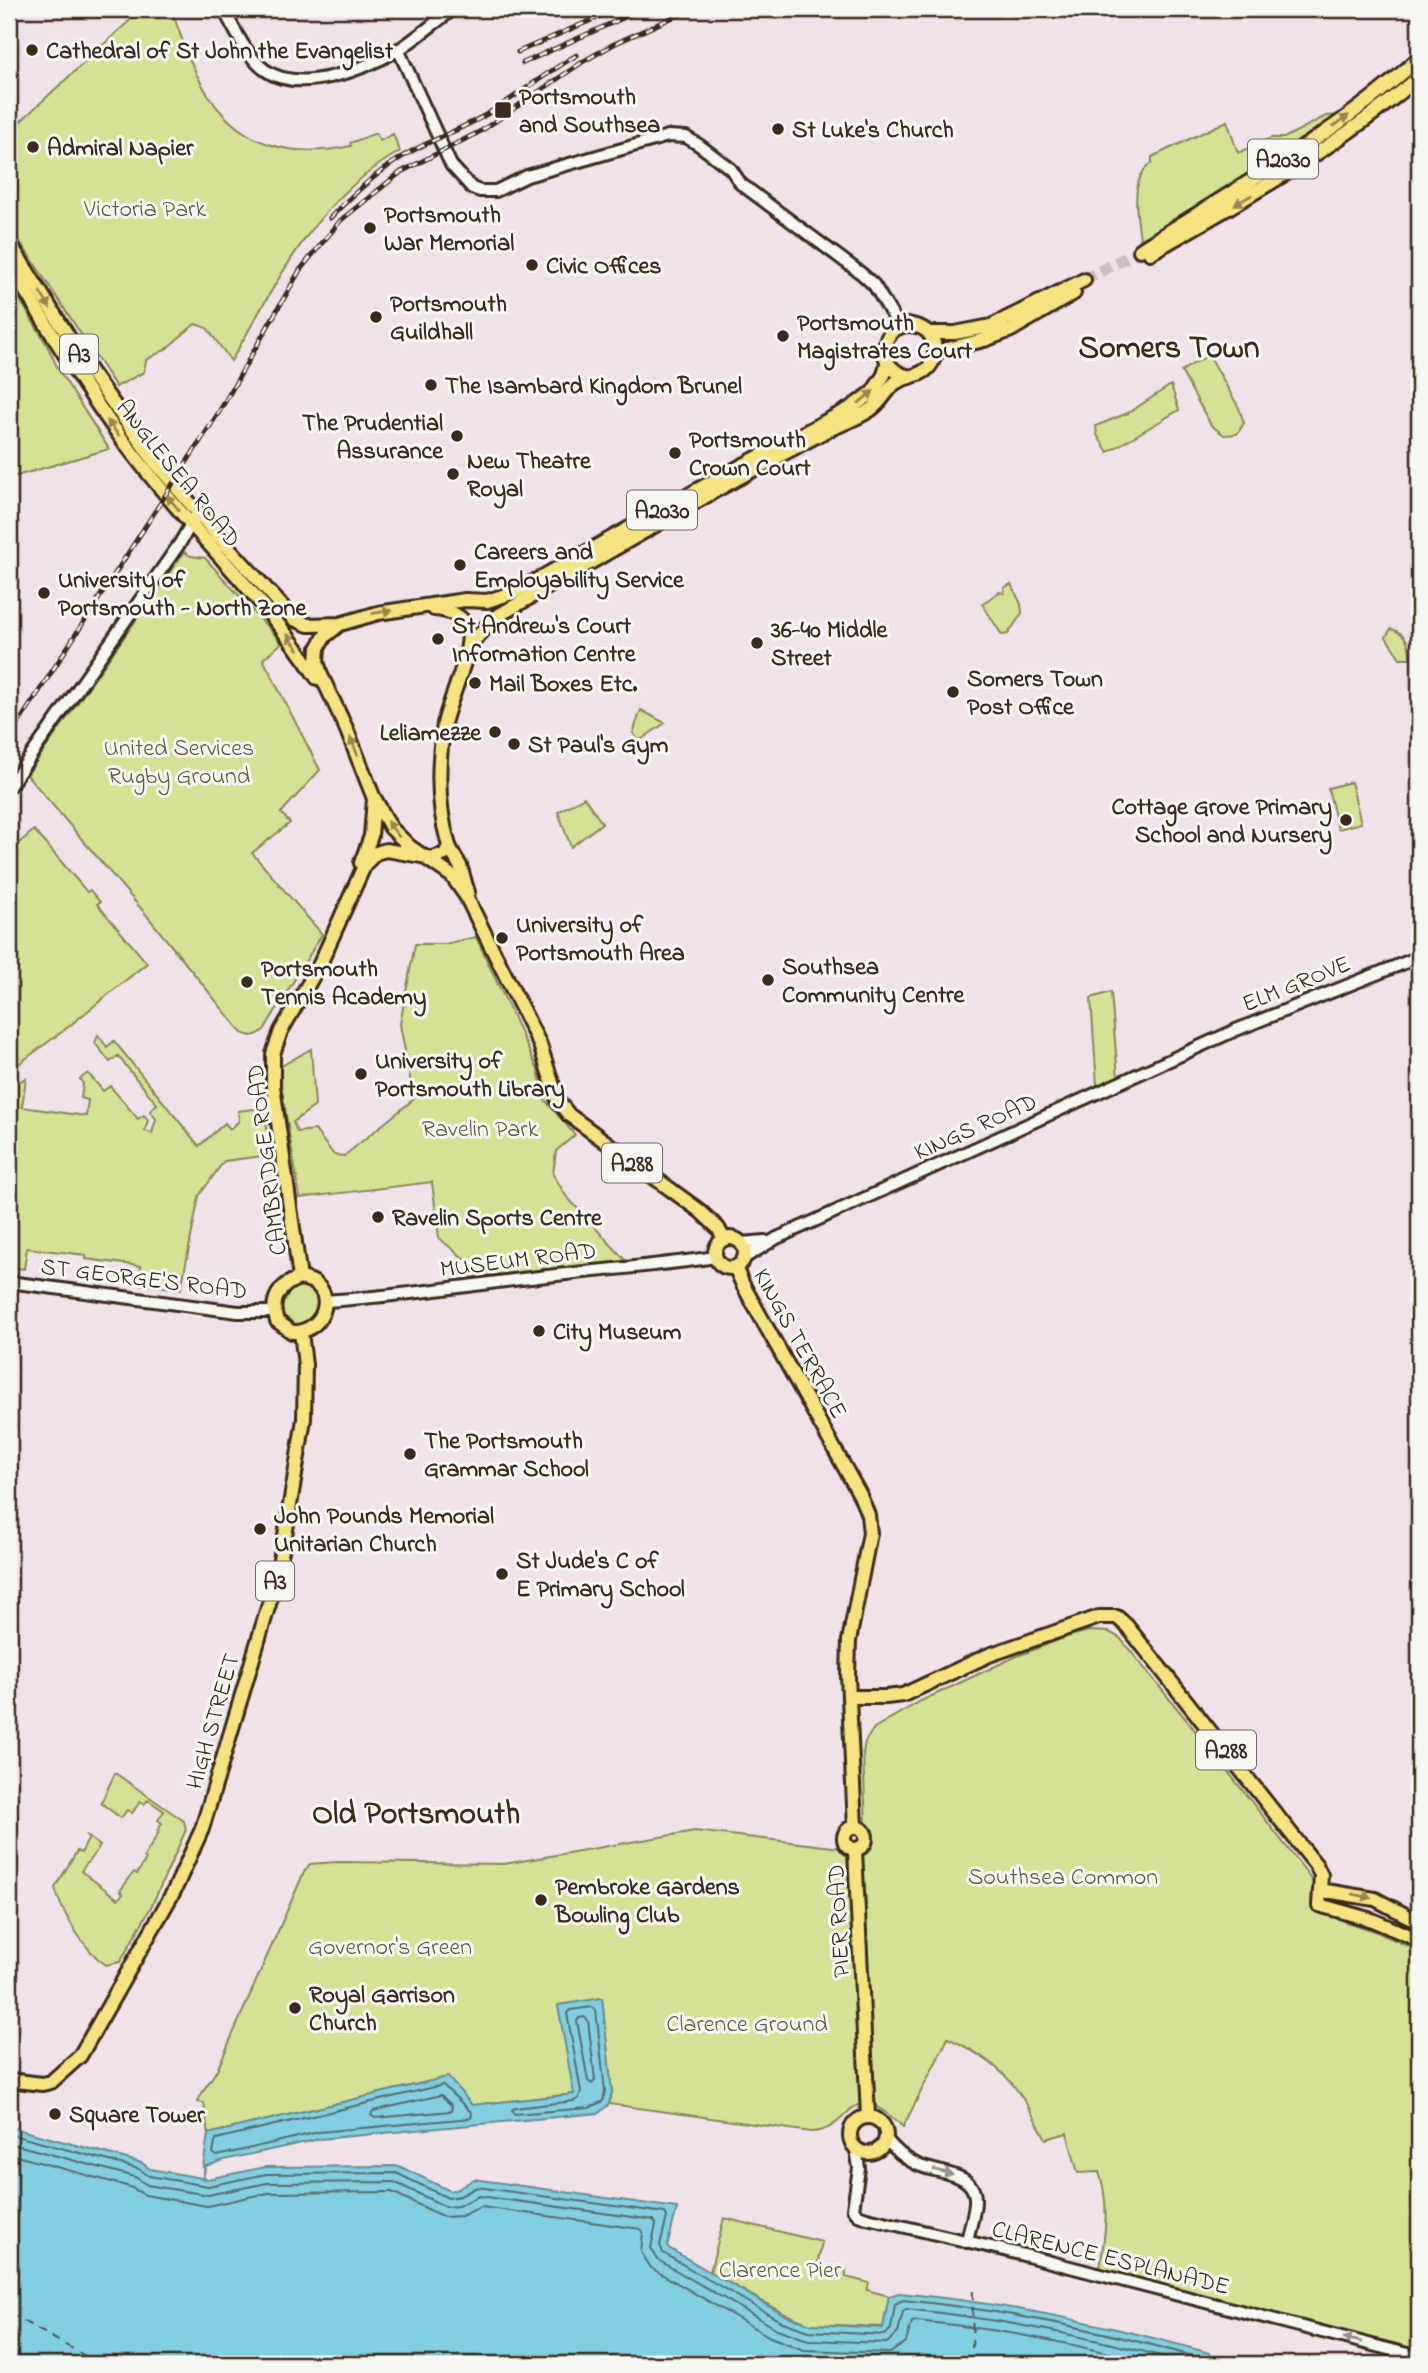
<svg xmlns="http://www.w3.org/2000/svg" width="1428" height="2373" viewBox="0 0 1428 2373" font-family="'Indie Flower',sans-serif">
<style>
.green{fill:#d5e295;stroke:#88865a;stroke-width:2}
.water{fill:#82cfe1;stroke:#668d93;stroke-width:2}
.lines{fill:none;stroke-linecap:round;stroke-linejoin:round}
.shore{stroke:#576c6c;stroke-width:2}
.stream{stroke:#668d93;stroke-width:2.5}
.ferry{stroke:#4d534f;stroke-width:2;stroke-dasharray:9 7;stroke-linecap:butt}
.primary-tunnel{stroke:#cdbdc0;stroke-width:12;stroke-dasharray:12 6;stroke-linecap:butt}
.secondary-casing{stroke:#3b2a1e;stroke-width:16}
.primary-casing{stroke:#3b2a1e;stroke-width:18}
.secondary{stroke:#f6f6f2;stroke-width:10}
.primary{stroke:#f5e382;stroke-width:12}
.rail-casing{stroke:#3b2a1e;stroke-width:5}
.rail{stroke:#f6f6f2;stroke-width:2.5;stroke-dasharray:8;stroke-linecap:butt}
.oneway{fill:#988650}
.oneway2{fill:#989088}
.poi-dot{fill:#3b2a1e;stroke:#f6f6f2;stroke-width:2.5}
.labels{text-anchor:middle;stroke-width:6;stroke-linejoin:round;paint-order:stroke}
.shield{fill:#f6f6f2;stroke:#73675e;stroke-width:2}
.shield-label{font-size:23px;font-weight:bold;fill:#3b2a1e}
.poi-label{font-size:24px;font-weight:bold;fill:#3b2a1e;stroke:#f6f6f2;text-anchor:start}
.park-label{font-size:24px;fill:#62583c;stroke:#f6f6f2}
.street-label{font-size:24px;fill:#3b2a1e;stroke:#f6f6f2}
.district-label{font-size:32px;font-weight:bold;fill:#3b2a1e;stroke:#f6f6f2}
</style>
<rect width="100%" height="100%" fill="#f1e2e9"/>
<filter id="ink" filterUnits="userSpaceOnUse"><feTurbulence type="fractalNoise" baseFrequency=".0143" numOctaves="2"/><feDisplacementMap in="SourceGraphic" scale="14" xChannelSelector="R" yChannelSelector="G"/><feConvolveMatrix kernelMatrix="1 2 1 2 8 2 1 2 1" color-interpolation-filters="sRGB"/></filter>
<g filter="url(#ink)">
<path class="green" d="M 142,9 L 171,9 C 181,35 189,63 204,88 C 237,146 289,159 351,146 L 350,143 L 376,133 L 380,141 L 393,134 L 400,151 C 313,202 280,278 231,361 L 207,328 L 195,324 L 166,349 L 146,360 L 144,372 L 116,387 L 9,225 L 9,132 Z
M 1343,115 L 1147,236 L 1140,239 C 1137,215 1129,178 1152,163 L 1152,157 L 1227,121 L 1238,153 L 1271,138 L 1284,138 L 1326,116 Z
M 11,285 L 47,345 L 58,369 L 109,449 L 13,477 L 9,470 L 9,286 Z
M 1209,355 L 1239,408 L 1244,423 L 1237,434 L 1224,435 L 1211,425 L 1181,371 Z
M 1171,385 L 1179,410 L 1108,452 L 1097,435 L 1096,426 L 1128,413 Z
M 184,552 L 191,556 L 205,558 L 282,643 L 263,659 L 320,770 L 281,813 L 290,823 L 252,853 L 322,934 L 264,1030 C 256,1036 251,1038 242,1033 L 144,912 L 27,775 Z
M 1011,584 L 1021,604 L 1022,613 L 1008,634 L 1002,635 L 982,604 L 999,592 L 1004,593 L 1004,588 Z
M 1391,629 C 1406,633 1410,643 1410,658 L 1400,658 L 1386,637 Z
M 641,710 L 665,723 L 639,741 L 633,733 Z
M 1351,782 L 1361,823 L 1338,829 L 1328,788 Z
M 584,797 L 602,823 L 571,847 L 558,812 Z
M 34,830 L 87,892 L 90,890 L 100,902 L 97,904 L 147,963 L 63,1031 L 9,1071 L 9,852 Z
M 476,937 L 538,1070 L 545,1100 L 575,1135 L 556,1151 L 553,1174 L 566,1196 L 626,1261 L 472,1277 L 467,1261 L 439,1238 L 432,1182 L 300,1198 L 278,1068 L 311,1049 L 315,1106 L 293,1122 L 297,1132 L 315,1130 L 334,1155 L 344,1156 L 414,1099 L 400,1024 L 415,944 L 445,944 Z
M 1111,992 L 1118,1078 L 1097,1086 L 1091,998 Z
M 98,1035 L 107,1047 L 114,1041 L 199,1146 L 225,1123 L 230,1129 L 239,1121 L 238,1111 L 264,1108 L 271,1155 L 224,1161 L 199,1196 L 181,1289 L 139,1284 L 141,1266 L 86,1259 L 86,1255 L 27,1248 L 24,1269 L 9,1267 L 9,1080 L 13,1077 L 18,1082 L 26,1078 L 22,1107 L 86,1116 L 88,1100 L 81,1098 L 83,1084 L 80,1079 L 88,1073 L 103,1091 L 110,1086 L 138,1119 L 144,1115 L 148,1120 L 145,1131 L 152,1133 L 156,1119 L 150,1111 L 157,1104 L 118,1056 L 110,1062 L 95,1043 Z
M 304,1284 L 319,1291 L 322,1307 C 307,1324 290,1338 281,1307 L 292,1288 Z
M 1090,1631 L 1109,1632 L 1120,1638 L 1219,1760 L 1345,1922 L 1372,1930 L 1419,1951 L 1419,2352 L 1100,2268 C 1105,2235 1110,2204 1099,2172 L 1078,2173 L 1067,2133 L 1046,2139 C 1017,2085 1005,2065 948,2038 L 903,2127 C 845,2073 856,2130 811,2132 L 609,2104 L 612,2092 L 602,1999 L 558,2005 L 575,2094 L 472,2105 L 447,2077 L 208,2134 L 204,2103 L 198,2102 C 202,2089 211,2081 218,2068 L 304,1872 L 310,1864 L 336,1862 L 504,1864 L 695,1831 L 867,1851 L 863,1753 L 865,1742 L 874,1728 L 921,1701 L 1015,1657 L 1069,1636 Z
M 115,1773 L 184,1821 L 186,1830 L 151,1907 L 120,1962 L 106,1965 C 84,1950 62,1913 55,1888 L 77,1851 L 81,1853 L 88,1840 L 87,1836 L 100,1846 L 81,1871 L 118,1899 L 123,1894 L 120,1891 L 134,1872 L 137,1874 L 146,1859 L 144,1857 L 159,1832 L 157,1831 L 162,1823 L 158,1820 L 164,1811 L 148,1800 L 144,1804 L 140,1802 L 132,1813 L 127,1810 L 121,1818 L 101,1803 Z
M 724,2218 L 822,2242 L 817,2265 L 846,2271 L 846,2277 L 869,2283 L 867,2290 L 889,2296 L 883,2327 L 810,2324 L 783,2313 L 710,2272 Z"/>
<path class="water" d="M 602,1998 L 612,2092 L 609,2104 L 599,2113 L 320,2139 L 224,2160 L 203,2167 L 208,2134 L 448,2077 L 472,2105 L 574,2094 L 558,2005 Z
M 9,2127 L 142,2163 L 150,2169 L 208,2179 L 265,2167 L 399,2166 L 450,2191 L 458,2189 L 474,2179 L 677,2208 L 667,2247 L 782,2314 L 810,2324 L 883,2328 L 889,2296 L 899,2293 C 1006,2303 1106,2324 1209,2353 L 1210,2362 L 1217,2364 L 9,2364 Z"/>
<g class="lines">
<path class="shore" d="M 592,2007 L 596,2010 L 605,2091 L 603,2101 L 589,2108 L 514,2114 L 512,2110 L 515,2108 L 574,2101 L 579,2098 L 581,2091 L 567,2013 L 570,2010 Z
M 584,2017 L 588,2020 L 595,2080 L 592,2084 L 588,2081 L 577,2021 L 579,2018 Z
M 443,2085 L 472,2113 L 471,2118 L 319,2132 L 217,2156 L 213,2153 L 216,2139 Z
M 441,2095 L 452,2106 L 451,2111 L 375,2118 L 371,2115 L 373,2111 Z
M 9,2134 L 139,2169 L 149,2176 L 208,2186 L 266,2174 L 396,2173 L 448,2198 L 460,2196 L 477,2187 L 665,2213 L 667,2217 L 660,2245 L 663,2253 L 780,2321 L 809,2331 L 885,2335 L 891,2329 L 895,2304 L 903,2300 C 1004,2310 1102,2330 1200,2358 L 1203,2364
M 9,2143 L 135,2177 L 147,2185 L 208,2195 L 267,2183 L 394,2182 L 446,2207 L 458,2206 L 479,2196 L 654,2220 L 656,2224 L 651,2248 L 658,2260 L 777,2329 L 808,2340 L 887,2343 L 898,2333 L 903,2311 L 906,2309 C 1003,2319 1097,2338 1191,2364
M 9,2154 L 130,2187 L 145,2195 L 207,2206 L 268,2193 L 392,2192 L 444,2217 L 461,2216 L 481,2207 L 641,2229 L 643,2232 L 641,2252 L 651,2268 L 770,2337 L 804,2350 L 890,2353 L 906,2342 L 912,2322 L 915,2321 C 995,2328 1074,2343 1152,2364"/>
<path class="stream" d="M 203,2179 L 205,2167"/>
<path class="ferry" d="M 9,2313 L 99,2364
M 9,2352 L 30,2364
M 972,2364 L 973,2285"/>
<path class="primary-tunnel" d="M 1084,280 L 1140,250"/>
<defs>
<path id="secondary" d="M 223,9 C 235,29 246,56 265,70 C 300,95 365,69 398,50 C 417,38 435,22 454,9
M 398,49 L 451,165 L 472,188 L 480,191 L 496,191 L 527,176 L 668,136 L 686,137 L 699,145 L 731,169 L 741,184 L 862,274 L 874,285 L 900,328
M 9,787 L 180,543 L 198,512
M 741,1243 L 765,1241
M 744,1258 L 777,1238 L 1236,1030 L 1419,957
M 9,1282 L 238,1312 L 274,1312
M 325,1301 C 397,1297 468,1285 539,1277 C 598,1270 657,1266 715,1257
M 886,2139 C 894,2149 904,2158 916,2164 C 934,2174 973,2170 975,2198 C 976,2211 969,2228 967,2242
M 856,2149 L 859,2168 L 853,2209 L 858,2215 L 867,2218 L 1004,2250 L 1419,2357"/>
<path id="primary" d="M 9,242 L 90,371 L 155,462 L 218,536 L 294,619 L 308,625 L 340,624
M 1140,250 C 1234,189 1336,135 1419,58
M 1150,253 C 1243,200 1338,147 1419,77
M 9,264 C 51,332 91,401 141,464 C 197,537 267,600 317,678
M 929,333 L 955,333 L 991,326 L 1084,280
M 935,352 L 984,340 L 1011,330 L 1074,293
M 434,609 C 447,610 465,615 468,630 C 473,651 449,700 444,724 C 438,761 437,805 448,842 C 450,851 456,858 460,866 C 463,874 465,884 468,892
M 465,661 L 472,643 L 494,618 C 569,575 644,531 720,488 C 753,470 788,451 822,433 C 838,425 855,420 870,410 C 881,403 886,391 895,383 C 905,376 920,377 928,368 C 941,354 935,330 916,326 C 883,317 870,367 907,376
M 361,863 L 371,836 L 374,799
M715 1253a15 15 0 1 1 30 0a15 15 0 1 1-30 0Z
M 724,1239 L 718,1228 L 700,1211 L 569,1115 L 558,1101 L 540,1045 L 466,896 L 452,876 L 410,847 L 391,828 L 373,796 L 346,728 L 321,675 L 317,661 L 318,648 L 325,636 L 340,624 L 378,613 L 465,600 L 487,601 L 515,592 L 717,479 L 849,409 L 872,393 L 884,375 L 887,363
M 735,1267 L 743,1285 L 860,1495 L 868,1515 L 870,1533 L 849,1641 L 848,1676 L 855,1827
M 300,1278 L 273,1086 L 273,1054 L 281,1031 L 320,964 L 365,864 L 376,853 L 386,850 L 433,858 L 445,854 L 449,846
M 300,1278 C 341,1284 326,1334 292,1332 L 277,1321 C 269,1300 280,1284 300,1278 Z
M 849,1697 L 886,1697 L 903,1695 L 989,1655 L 1099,1617 L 1117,1617 L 1127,1626 L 1316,1865 L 1321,1875 L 1319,1905 L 1372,1920 L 1419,1940
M844 1838a11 11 0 1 1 22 0a11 11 0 1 1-22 0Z
M 855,1850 L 868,2116
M 1320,1890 L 1375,1899 L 1419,1922
M 9,2080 L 42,2084 L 51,2082 L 80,2056 L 174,1891 L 202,1829 L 272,1594 L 284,1542 L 304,1419 L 305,1365 L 301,1332
M850 2135a18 18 0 1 1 36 0a18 18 0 1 1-36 0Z"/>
</defs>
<use href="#secondary" class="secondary-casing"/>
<use href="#primary" class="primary-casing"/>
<use href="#secondary" class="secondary"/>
<use href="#primary" class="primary"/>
<defs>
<path id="rail" d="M 518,52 L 617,9
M 523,63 L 643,9
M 330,218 C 353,194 377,172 405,155 C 429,141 457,131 482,117 C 515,98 544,74 577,55
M 9,738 L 219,412 L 300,270 L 341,220 L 401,172 L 481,131 L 584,61 L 614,44 L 691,9"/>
</defs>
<use href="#rail" class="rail-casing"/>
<use href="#rail" class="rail"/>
</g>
<defs><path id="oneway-solid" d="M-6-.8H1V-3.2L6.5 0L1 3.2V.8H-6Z" transform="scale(1.75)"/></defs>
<g class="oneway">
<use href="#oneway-solid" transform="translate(1341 121) rotate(-37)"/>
<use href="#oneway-solid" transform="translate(1243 200) rotate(150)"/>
<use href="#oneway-solid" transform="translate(45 300) rotate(58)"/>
<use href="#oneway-solid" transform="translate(866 397) rotate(-40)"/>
<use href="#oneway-solid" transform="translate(113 428) rotate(-127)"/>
<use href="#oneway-solid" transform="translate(173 503) rotate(-130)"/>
<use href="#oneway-solid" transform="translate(382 612) rotate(-9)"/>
<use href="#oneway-solid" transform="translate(293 642) rotate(-127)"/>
<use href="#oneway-solid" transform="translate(354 746) rotate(-112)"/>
<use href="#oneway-solid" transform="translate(393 829) rotate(-128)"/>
<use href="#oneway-solid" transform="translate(1362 1896) rotate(13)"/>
</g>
<g class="oneway2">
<use href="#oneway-solid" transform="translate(943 2172) rotate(15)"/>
<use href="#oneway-solid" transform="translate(1353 2340) rotate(-166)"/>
</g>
</g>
<g class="poi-dot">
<circle cx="32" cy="50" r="7"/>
<rect x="494" y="101" width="18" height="18" rx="3.5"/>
<circle cx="778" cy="129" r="7"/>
<circle cx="33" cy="147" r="7"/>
<circle cx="370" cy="228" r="7"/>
<circle cx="532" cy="265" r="7"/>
<circle cx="376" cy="317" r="7"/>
<circle cx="783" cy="336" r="7"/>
<circle cx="431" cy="385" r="7"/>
<circle cx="457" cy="436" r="7"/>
<circle cx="675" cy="453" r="7"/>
<circle cx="453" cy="474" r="7"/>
<circle cx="460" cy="565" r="7"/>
<circle cx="44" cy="593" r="7"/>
<circle cx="438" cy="639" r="7"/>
<circle cx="757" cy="643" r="7"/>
<circle cx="475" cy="683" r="7"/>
<circle cx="953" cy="692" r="7"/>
<circle cx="495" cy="732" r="7"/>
<circle cx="514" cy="744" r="7"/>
<circle cx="1346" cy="820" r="7"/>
<circle cx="502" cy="938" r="7"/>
<circle cx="768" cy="980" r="7"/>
<circle cx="247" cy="982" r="7"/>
<circle cx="361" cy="1074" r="7"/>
<circle cx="378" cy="1217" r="7"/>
<circle cx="539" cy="1331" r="7"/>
<circle cx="410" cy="1454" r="7"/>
<circle cx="260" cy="1529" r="7"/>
<circle cx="502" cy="1574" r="7"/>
<circle cx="541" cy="1900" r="7"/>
<circle cx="295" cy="2008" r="7"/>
<circle cx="55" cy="2114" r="7"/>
</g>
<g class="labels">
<g class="shield">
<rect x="1248" y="139.5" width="70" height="39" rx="5"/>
<rect x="60" y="334.5" width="38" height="39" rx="5"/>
<rect x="627" y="490.5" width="70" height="39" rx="5"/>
<rect x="602" y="1143.5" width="60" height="39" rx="5"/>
<rect x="256" y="1561.5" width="38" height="39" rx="5"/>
<rect x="1196" y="1730.5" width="60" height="39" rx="5"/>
</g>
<g class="shield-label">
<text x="1283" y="167">A2030</text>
<text x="79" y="362">A3</text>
<text x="662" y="518">A2030</text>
<text x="632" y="1171">A288</text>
<text x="275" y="1589">A3</text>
<text x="1226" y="1758">A288</text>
</g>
<g class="poi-label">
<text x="46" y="58">Cathedral of St John the Evangelist</text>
<text x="519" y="104">Portsmouth<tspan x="519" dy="28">and Southsea</tspan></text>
<text x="792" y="137">St Luke's Church</text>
<text x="47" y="155">Admiral Napier</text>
<text x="384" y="222">Portsmouth<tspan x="384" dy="28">War Memorial</tspan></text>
<text x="546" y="273">Civic Offices</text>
<text x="390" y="311">Portsmouth<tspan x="390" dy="28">Guildhall</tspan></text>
<text x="797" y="330">Portsmouth<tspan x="797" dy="28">Magistrates Court</tspan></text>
<text x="445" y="393">The Isambard Kingdom Brunel</text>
<text x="443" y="430" text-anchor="end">The Prudential<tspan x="443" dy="28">Assurance</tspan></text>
<text x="689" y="447">Portsmouth<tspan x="689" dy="28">Crown Court</tspan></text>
<text x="467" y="468">New Theatre<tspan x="467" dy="28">Royal</tspan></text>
<text x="474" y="559">Careers and<tspan x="474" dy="28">Employability Service</tspan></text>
<text x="58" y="587">University of<tspan x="58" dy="28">Portsmouth - North Zone</tspan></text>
<text x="452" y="633">St Andrew's Court<tspan x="452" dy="28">Information Centre</tspan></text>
<text x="771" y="637">36-40 Middle<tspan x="771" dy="28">Street</tspan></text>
<text x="967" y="686">Somers Town<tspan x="967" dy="28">Post Office</tspan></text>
<text x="489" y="691">Mail Boxes Etc.</text>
<text x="481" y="740" text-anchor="end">Leliamezze</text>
<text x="528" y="752">St Paul's Gym</text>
<text x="1332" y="814" text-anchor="end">Cottage Grove Primary<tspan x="1332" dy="28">School and Nursery</tspan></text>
<text x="516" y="932">University of<tspan x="516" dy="28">Portsmouth Area</tspan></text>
<text x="782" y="974">Southsea<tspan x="782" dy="28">Community Centre</tspan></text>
<text x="261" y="976">Portsmouth<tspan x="261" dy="28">Tennis Academy</tspan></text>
<text x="375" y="1068">University of<tspan x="375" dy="28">Portsmouth Library</tspan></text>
<text x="392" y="1225">Ravelin Sports Centre</text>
<text x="553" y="1339">City Museum</text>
<text x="424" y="1448">The Portsmouth<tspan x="424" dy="28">Grammar School</tspan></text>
<text x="274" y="1523">John Pounds Memorial<tspan x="274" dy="28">Unitarian Church</tspan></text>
<text x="516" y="1568">St Jude's C of<tspan x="516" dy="28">E Primary School</tspan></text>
<text x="555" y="1894">Pembroke Gardens<tspan x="555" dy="28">Bowling Club</tspan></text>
<text x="309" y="2002">Royal Garrison<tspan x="309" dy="28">Church</tspan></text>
<text x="69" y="2122">Square Tower</text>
</g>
<g class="park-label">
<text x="145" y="216">Victoria Park</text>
<text x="179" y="755">United Services<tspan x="179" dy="28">Rugby Ground</tspan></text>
<text x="480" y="1136">Ravelin Park</text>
<text x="1063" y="1884">Southsea Common</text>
<text x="390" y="1954">Governor's Green</text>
<text x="747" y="2031">Clarence Ground</text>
<text x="780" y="2277">Clarence Pier</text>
</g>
<g class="street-label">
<text transform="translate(179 473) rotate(51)" y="8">ANGLESEA ROAD</text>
<text transform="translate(1296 983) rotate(-22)" y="8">ELM GROVE</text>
<text transform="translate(975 1126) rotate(-24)" y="8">KINGS ROAD</text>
<text transform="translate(266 1160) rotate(-97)" y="8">CAMBRIDGE ROAD</text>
<text transform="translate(518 1259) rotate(-7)" y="8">MUSEUM ROAD</text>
<text transform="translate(144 1278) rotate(7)" y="8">ST GEORGE'S ROAD</text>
<text transform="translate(801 1343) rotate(61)" y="8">KINGS TERRACE</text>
<text transform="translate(212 1721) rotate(-74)" y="8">HIGH STREET</text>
<text transform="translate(838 1921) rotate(-93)" y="8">PIER ROAD</text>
<text transform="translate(1111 2257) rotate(14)" y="8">CLARENCE ESPLANADE</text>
</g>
<g class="district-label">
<text x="1169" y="357">Somers Town</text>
<text x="416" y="1823">Old Portsmouth</text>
</g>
</g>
<rect width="1428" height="2373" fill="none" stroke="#f6f6f2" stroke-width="35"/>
<rect x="18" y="18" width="1393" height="2338" fill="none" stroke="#3b2a1e" stroke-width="2.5" filter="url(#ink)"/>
</svg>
